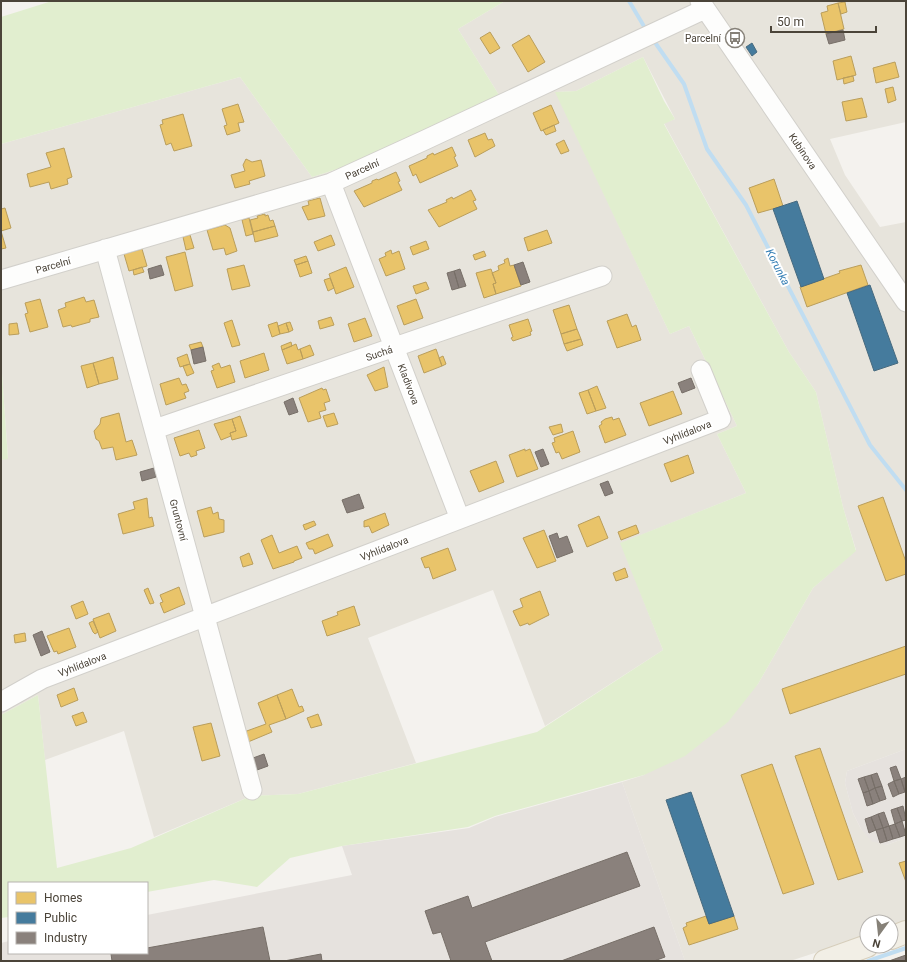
<svg xmlns="http://www.w3.org/2000/svg" width="907" height="962" viewBox="0 0 907 962" font-family="Roboto,sans-serif">
<style>
.residential{fill:#e7e4dc}
.industrial{fill:#e6e2de}
.green{fill:#e1eecf}
.homes{fill:#e9c46a;stroke:#ba9e5b}
.public{fill:#457b9d;stroke:#476a7f}
.industry{fill:#8a817c;stroke:#776f68}
.lines{fill:none;stroke-linecap:round;stroke-linejoin:round}
.stream{stroke:#c0ddf1;stroke-width:4}
.minor-casing{stroke:#d2d0cb;stroke-width:21}
.major-casing{stroke:#d6cebb;stroke-width:24}
.minor{stroke:#fdfdfc;stroke-width:19}
.major{stroke:#f2efe6;stroke-width:22}
.labels{text-anchor:middle;stroke-width:4;stroke-linejoin:round;paint-order:stroke}
.poi-label{font-size:10px;fill:#4b4439;stroke:#fff;text-anchor:end}
.street-label{font-size:10px;fill:#4b4439;stroke:#fff}
.water-label{font-size:11px;font-style:italic;fill:#2e7ab2;stroke:#fff}
</style>
<rect width="100%" height="100%" fill="#f4f2ee"/>
<path class="residential" d="M 505,1 L 906,1 L 906,122 L 830,139 L 845,175 L 880,227 L 906,222 L 906,749 L 847,771 L 845,783 L 853,813 L 861,829 L 886,845 L 906,838 L 906,924 L 891,928 L 891,922 L 867,922 L 867,936 L 790,961 L 685,961 L 622,782 L 644,775 L 758,684 L 813,588 L 856,550 L 843,507 L 816,392 L 789,352 L 664,123 L 675,119 L 643,57 L 576,91 L 556,92 L 670,334 L 689,326 L 737,426 L 717,434 L 746,493 L 621,543 L 663,650 L 545,726 L 493,590 L 368,638 L 416,763 L 298,794 L 251,796 L 154,837 L 124,731 L 45,760 L 38,695 L 1,715 L 1,460 L 8,458 L 1,359 L 1,144 L 240,77 L 312,177 L 338,169 L 416,137 L 499,95 L 458,29 Z"/>
<path class="industrial" d="M 906,749 L 906,838 L 886,845 L 871,841 L 861,829 L 853,813 L 845,783 L 847,771 Z
M 622,782 L 685,961 L 1,961 L 1,943 L 9,941 L 9,953 L 147,953 L 147,915 L 352,875 L 342,846 L 469,828 L 495,817 Z"/>
<path class="green" d="M 52,1 L 505,1 L 458,29 L 499,95 C 438,126 378,158 312,177 L 240,77 L 1,144 L 1,17 Z
M 643,57 L 664,101 L 675,119 L 664,124 L 789,352 L 816,392 L 843,507 L 856,551 L 813,588 L 758,684 L 728,722 L 685,756 L 644,775 L 495,816 L 468,827 L 342,846 L 290,858 L 257,887 L 214,880 L 147,892 L 147,883 L 9,883 L 9,917 L 1,918 L 1,715 L 38,695 L 57,868 L 131,848 L 251,796 L 298,794 L 537,732 L 663,650 L 620,543 L 746,493 L 717,434 L 737,426 L 689,326 L 670,334 L 555,92 L 576,91 Z
M 1,359 L 8,459 L 1,460 Z"/>
<path class="homes" d="M 845,2 L 847,12 L 841,14 L 838,3 Z
M 838,3 L 844,29 L 826,34 L 821,13 L 828,11 L 827,6 Z
M 490,32 L 500,48 L 490,54 L 480,38 Z
M 529,35 L 545,62 L 528,72 L 512,45 Z
M 851,56 L 856,75 L 837,80 L 833,61 Z
M 895,62 L 899,77 L 876,83 L 873,68 Z
M 853,76 L 854,81 L 844,84 L 843,78 Z
M 893,87 L 896,100 L 888,103 L 885,89 Z
M 862,98 L 867,117 L 846,121 L 842,102 Z
M 238,104 L 244,122 L 238,123 L 240,131 L 227,135 L 224,126 L 227,125 L 222,109 Z
M 551,105 L 559,123 L 541,131 L 533,113 Z
M 183,114 L 192,146 L 174,151 L 171,143 L 166,145 L 160,125 L 163,124 L 162,120 Z
M 554,125 L 556,131 L 546,135 L 543,130 Z
M 485,133 L 488,140 L 492,139 L 495,146 L 475,157 L 468,140 Z
M 564,140 L 569,151 L 561,154 L 556,144 Z
M 452,147 L 456,156 L 454,157 L 458,166 L 420,183 L 416,174 L 413,176 L 409,166 L 427,158 L 427,156 L 433,153 L 434,155 Z
M 64,148 L 72,177 L 67,179 L 68,184 L 51,189 L 49,182 L 30,187 L 27,174 L 51,167 L 46,153 Z
M 246,159 L 252,162 L 261,160 L 265,176 L 249,181 L 250,184 L 235,188 L 231,175 L 245,171 L 243,165 Z
M 396,172 L 400,181 L 398,182 L 402,190 L 364,207 L 354,191 L 372,183 L 372,181 L 377,179 L 378,180 Z
M 774,179 L 783,206 L 758,213 L 749,188 Z
M 471,190 L 476,200 L 473,201 L 477,209 L 439,227 L 428,210 L 447,202 L 446,200 L 452,197 L 453,199 Z
M 320,198 L 325,216 L 308,220 L 302,207 L 309,205 L 308,201 Z
M 5,208 L 11,228 L 1,231 L 6,248 L 1,249 L 1,209 Z
M 265,214 L 265,216 L 268,215 L 270,221 L 273,220 L 275,226 L 253,232 L 250,220 L 258,218 L 257,216 Z
M 249,218 L 253,234 L 246,236 L 242,220 Z
M 225,225 L 230,228 L 237,251 L 226,255 L 224,248 L 213,250 L 207,230 Z
M 275,226 L 278,236 L 255,242 L 253,232 Z
M 547,230 L 552,243 L 528,251 L 524,238 Z
M 190,235 L 194,248 L 186,250 L 183,237 Z
M 331,235 L 335,245 L 318,251 L 314,242 Z
M 426,241 L 429,249 L 413,255 L 410,247 Z
M 142,249 L 147,266 L 129,271 L 124,254 Z
M 391,250 L 392,254 L 399,251 L 405,269 L 386,276 L 379,259 L 386,256 L 385,253 Z
M 484,251 L 486,256 L 475,260 L 473,255 Z
M 185,252 L 193,286 L 175,291 L 166,257 Z
M 306,256 L 308,261 L 296,265 L 294,260 Z
M 508,258 L 510,266 L 514,265 L 521,286 L 496,294 L 493,284 L 496,283 L 492,273 L 499,270 L 498,266 L 505,263 L 504,260 Z
M 308,261 L 312,273 L 300,277 L 296,265 Z
M 244,265 L 250,286 L 232,290 L 227,269 Z
M 861,265 L 868,285 L 807,307 L 800,287 L 840,273 L 839,271 Z
M 142,267 L 144,272 L 134,275 L 133,270 Z
M 346,267 L 354,287 L 336,294 L 329,274 Z
M 491,269 L 496,283 L 493,284 L 496,294 L 484,298 L 476,273 Z
M 330,278 L 334,288 L 328,291 L 324,280 Z
M 426,282 L 429,289 L 416,294 L 413,286 Z
M 84,297 L 86,302 L 94,300 L 99,317 L 90,319 L 90,322 L 72,327 L 71,325 L 63,327 L 58,310 L 66,307 L 65,303 Z
M 40,299 L 48,327 L 30,332 L 25,314 L 28,313 L 25,303 Z
M 416,299 L 423,318 L 404,325 L 397,306 Z
M 569,305 L 577,329 L 561,334 L 553,310 Z
M 627,314 L 632,327 L 636,325 L 641,340 L 617,348 L 607,321 Z
M 331,317 L 334,325 L 320,329 L 318,321 Z
M 365,318 L 372,336 L 354,342 L 348,324 Z
M 528,319 L 532,331 L 530,332 L 531,335 L 513,341 L 511,338 L 513,337 L 509,325 Z
M 232,320 L 240,345 L 232,347 L 224,323 Z
M 277,322 L 280,334 L 272,337 L 268,325 Z
M 290,322 L 293,330 L 289,332 L 286,323 Z
M 17,323 L 19,334 L 9,335 L 9,324 Z
M 286,323 L 289,332 L 280,334 L 278,326 Z
M 577,329 L 581,339 L 564,344 L 561,334 Z
M 581,339 L 583,345 L 567,351 L 564,344 Z
M 201,342 L 203,347 L 191,350 L 189,345 Z
M 291,342 L 292,346 L 282,350 L 281,346 Z
M 296,344 L 298,350 L 300,349 L 303,359 L 287,364 L 282,350 Z
M 310,345 L 314,355 L 303,359 L 300,349 Z
M 436,349 L 442,366 L 424,373 L 418,356 Z
M 264,353 L 269,370 L 245,378 L 240,361 Z
M 187,354 L 190,364 L 180,367 L 177,358 Z
M 443,356 L 446,364 L 442,366 L 439,358 Z
M 113,357 L 118,379 L 99,384 L 93,363 Z
M 93,363 L 99,384 L 87,388 L 81,366 Z
M 219,363 L 221,368 L 230,365 L 235,382 L 217,388 L 211,371 L 214,370 L 212,366 Z
M 190,364 L 194,373 L 187,376 L 183,366 Z
M 384,367 L 388,387 L 375,391 L 367,375 Z
M 179,378 L 182,385 L 186,384 L 189,391 L 184,393 L 186,398 L 166,405 L 160,384 Z
M 597,386 L 606,408 L 596,411 L 588,390 Z
M 322,388 L 323,390 L 326,389 L 330,401 L 324,403 L 326,410 L 319,412 L 321,418 L 308,422 L 299,398 Z
M 588,390 L 596,411 L 587,414 L 579,393 Z
M 673,391 L 682,414 L 649,426 L 640,403 Z
M 119,413 L 126,442 L 132,440 L 137,455 L 116,460 L 113,447 L 102,449 L 99,441 L 96,439 L 94,431 L 100,424 L 101,418 Z
M 334,413 L 338,424 L 327,427 L 323,416 Z
M 240,416 L 247,436 L 232,440 L 230,433 L 236,431 L 232,419 Z
M 612,417 L 613,420 L 619,418 L 626,435 L 605,443 L 599,426 L 602,424 L 601,422 L 605,419 Z
M 232,419 L 236,431 L 230,433 L 231,436 L 221,440 L 214,424 Z
M 561,424 L 563,432 L 553,435 L 549,427 Z
M 199,430 L 205,448 L 196,451 L 197,455 L 191,457 L 189,453 L 180,456 L 174,438 Z
M 573,431 L 580,452 L 562,459 L 559,452 L 556,453 L 552,443 L 555,442 L 554,438 Z
M 525,449 L 525,451 L 530,449 L 538,469 L 517,477 L 509,455 Z
M 688,455 L 694,473 L 671,482 L 664,464 Z
M 496,461 L 504,482 L 479,492 L 470,471 Z
M 883,497 L 906,562 L 906,574 L 886,581 L 858,506 Z
M 147,498 L 149,518 L 152,517 L 154,526 L 123,534 L 118,514 L 135,509 L 133,502 Z
M 211,507 L 213,514 L 218,512 L 219,519 L 224,520 L 224,532 L 204,537 L 197,511 Z
M 385,513 L 389,525 L 372,533 L 369,526 L 364,527 L 364,521 Z
M 599,516 L 608,538 L 587,547 L 578,525 Z
M 314,521 L 316,525 L 305,530 L 303,525 Z
M 636,525 L 639,533 L 621,540 L 618,532 Z
M 544,530 L 556,561 L 537,568 L 523,538 Z
M 328,534 L 333,546 L 315,554 L 313,549 L 309,549 L 306,543 Z
M 272,535 L 279,553 L 297,546 L 302,558 L 294,561 L 294,562 L 273,569 L 261,540 Z
M 448,548 L 456,570 L 433,579 L 429,567 L 425,568 L 421,558 Z
M 249,553 L 253,564 L 243,567 L 240,557 Z
M 625,568 L 628,577 L 616,581 L 613,573 Z
M 179,587 L 185,604 L 164,613 L 160,603 L 163,602 L 160,595 Z
M 148,588 L 154,603 L 150,604 L 144,590 Z
M 540,591 L 549,615 L 529,625 L 528,623 L 520,626 L 513,611 L 523,607 L 520,599 Z
M 83,601 L 88,614 L 76,619 L 71,606 Z
M 354,606 L 360,625 L 327,636 L 322,621 L 338,615 L 337,612 Z
M 109,613 L 116,631 L 100,638 L 93,619 Z
M 93,621 L 98,632 L 95,634 L 93,632 L 89,623 Z
M 69,628 L 76,647 L 58,654 L 57,651 L 54,652 L 47,636 Z
M 25,633 L 26,641 L 15,643 L 14,635 Z
M 906,646 L 906,674 L 790,714 L 782,689 Z
M 74,688 L 78,700 L 61,707 L 57,695 Z
M 292,689 L 299,707 L 302,706 L 304,711 L 286,719 L 277,695 Z
M 277,695 L 286,719 L 269,725 L 272,732 L 248,742 L 244,732 L 266,724 L 258,703 Z
M 83,712 L 87,722 L 76,726 L 72,716 Z
M 318,714 L 322,725 L 311,728 L 307,718 Z
M 211,723 L 220,756 L 202,761 L 193,727 Z
M 820,748 L 863,872 L 838,880 L 795,756 Z
M 772,764 L 814,884 L 783,894 L 741,775 Z
M 906,861 L 906,882 L 899,863 Z
M 706,916 L 709,924 L 734,916 L 738,929 L 689,945 L 683,928 L 687,926 L 686,923 Z"/>
<path class="public" d="M 752,43 L 757,52 L 752,56 L 746,47 Z
M 797,201 L 824,279 L 801,287 L 773,209 Z
M 870,285 L 898,363 L 874,371 L 847,293 Z
M 691,792 L 734,916 L 709,924 L 666,800 Z"/>
<path class="industry" d="M 843,30 L 845,40 L 829,44 L 826,34 Z
M 523,262 L 530,282 L 521,285 L 514,265 Z
M 161,265 L 164,275 L 150,279 L 148,269 Z
M 460,269 L 466,286 L 459,288 L 454,271 Z
M 454,271 L 459,288 L 452,290 L 447,273 Z
M 203,347 L 206,361 L 194,364 L 191,350 Z
M 691,378 L 695,388 L 682,393 L 678,383 Z
M 293,398 L 298,412 L 289,415 L 284,402 Z
M 543,449 L 549,464 L 541,467 L 535,452 Z
M 154,468 L 156,477 L 142,481 L 140,472 Z
M 608,481 L 613,493 L 605,496 L 600,484 Z
M 359,494 L 364,508 L 347,513 L 342,500 Z
M 557,533 L 559,539 L 567,536 L 573,552 L 557,558 L 549,536 Z
M 42,631 L 50,652 L 41,656 L 33,635 Z
M 264,754 L 268,766 L 257,770 L 253,758 Z
M 896,766 L 901,779 L 894,781 L 890,768 Z
M 877,773 L 882,786 L 875,788 L 871,775 Z
M 871,775 L 875,788 L 869,791 L 864,777 Z
M 864,777 L 869,791 L 863,793 L 858,779 Z
M 906,777 L 906,792 L 905,792 L 901,779 Z
M 901,779 L 905,792 L 899,794 L 894,781 Z
M 894,781 L 899,794 L 893,797 L 888,784 Z
M 882,786 L 886,799 L 880,801 L 875,788 Z
M 875,788 L 880,801 L 873,804 L 869,791 Z
M 869,791 L 873,804 L 867,806 L 863,793 Z
M 903,806 L 906,820 L 902,821 L 897,808 Z
M 897,808 L 902,821 L 895,824 L 891,810 Z
M 884,812 L 889,826 L 883,828 L 878,814 Z
M 878,814 L 883,828 L 876,830 L 871,817 Z
M 871,817 L 876,830 L 869,833 L 865,819 Z
M 902,821 L 906,835 L 900,837 L 895,824 Z
M 895,824 L 900,837 L 893,839 L 889,826 Z
M 889,826 L 893,839 L 887,841 L 883,828 Z
M 883,828 L 887,841 L 880,843 L 876,830 Z
M 627,852 L 640,886 L 485,942 L 492,961 L 451,961 L 441,932 L 433,934 L 425,911 L 468,896 L 472,908 Z
M 263,927 L 270,961 L 112,961 L 111,954 L 147,953 L 147,948 Z
M 654,927 L 665,957 L 654,961 L 561,961 Z
M 321,954 L 322,961 L 284,961 Z
M 906,955 L 906,961 L 889,961 Z"/>
<g class="lines">
<path class="stream" d="M 629,1 L 645,28
M 654,41 L 684,84 L 707,149 L 746,205 L 870,445 L 906,490
M 868,961 L 906,948"/>
<defs>
<path id="minor" d="M 700,1 L 906,302
M 331,183 L 460,519
M 105,249 L 252,790
M 1,280 L 331,183 L 425,140 L 705,9
M 155,429 L 602,276
M 1,702 L 42,679 L 721,419 L 701,370"/>
<path id="major" d="M 891,938 L 906,932
M 825,961 L 867,946"/>
</defs>
<use href="#minor" class="minor-casing"/>
<use href="#major" class="major-casing"/>
<use href="#minor" class="minor"/>
<use href="#major" class="major"/>
</g>
<defs>
<symbol id="bus-ring" viewBox="-11 -11 22 22"><circle r="9.5" fill="#fff" stroke="#868178" stroke-width="1.5"/><path d="M-5-6H5V4H4V6H2V4H-2V6H-4V4H-5ZM-3.5-4V0h7V-4ZM-3.5 1.2v1.5H-2V1.2ZM2 1.2v1.5H3.5V1.2Z" fill="#868178"/></symbol>
</defs>
<g fill-rule="evenodd">
<use href="#bus-ring" x="724" y="27" width="22" height="22"/>
</g>
<g class="labels">
<g class="poi-label">
<text x="721" y="42">Parcelní</text>
</g>
<g class="street-label">
<text transform="translate(803 151) rotate(56)" y="4">Kubínova</text>
<text transform="translate(362 169) rotate(-24)" y="4">Parcelní</text>
<text transform="translate(53 265) rotate(-16)" y="4">Parcelní</text>
<text transform="translate(379 353) rotate(-19)" y="4">Suchá</text>
<text transform="translate(409 384) rotate(69)" y="4">Kladivova</text>
<text transform="translate(687 432) rotate(-21)" y="4">Vyhlídalova</text>
<text transform="translate(179 520) rotate(75)" y="4">Gruntovní</text>
<text transform="translate(384 548) rotate(-21)" y="4">Vyhlídalova</text>
<text transform="translate(82 664) rotate(-21)" y="4">Vyhlídalova</text>
</g>
<g class="water-label">
<text transform="translate(778 267) rotate(63)" y="4">Korunka</text>
</g>
</g>
<rect width="907" height="962" fill="none" stroke="#4b4439" stroke-width="4"/>
<rect x="8" y="882" width="140" height="72" fill="#ffffff" stroke="#b7b4b0"/>
<rect x="16" y="892" width="20" height="12" fill="#e9c46a" stroke="#b7b4b0"/>
<text x="44" y="902" font-size="12" fill="#4b4439">Homes</text>
<rect x="16" y="912" width="20" height="12" fill="#457b9d" stroke="#b7b4b0"/>
<text x="44" y="922" font-size="12" fill="#4b4439">Public</text>
<rect x="16" y="932" width="20" height="12" fill="#8a817c" stroke="#b7b4b0"/>
<text x="44" y="942" font-size="12" fill="#4b4439">Industry</text>
<g transform="translate(879 934) rotate(195)"><circle r="19" fill="#ffffff" stroke="#b7b4b0"/>
<path d="M0-3L7 15L0 10L-7 15Z" fill="#868178"/>
<text y="-6" font-size="11" font-weight="bold" text-anchor="middle" fill="#4b4439">N</text>
</g>
<path d="M771 26v6h105v-6" fill="none" stroke="#4b4439" stroke-width="2"/>
<text x="777" y="26" font-size="12" fill="#4b4439" stroke="#ffffff" stroke-width="3" paint-order="stroke">50 m</text>
</svg>
